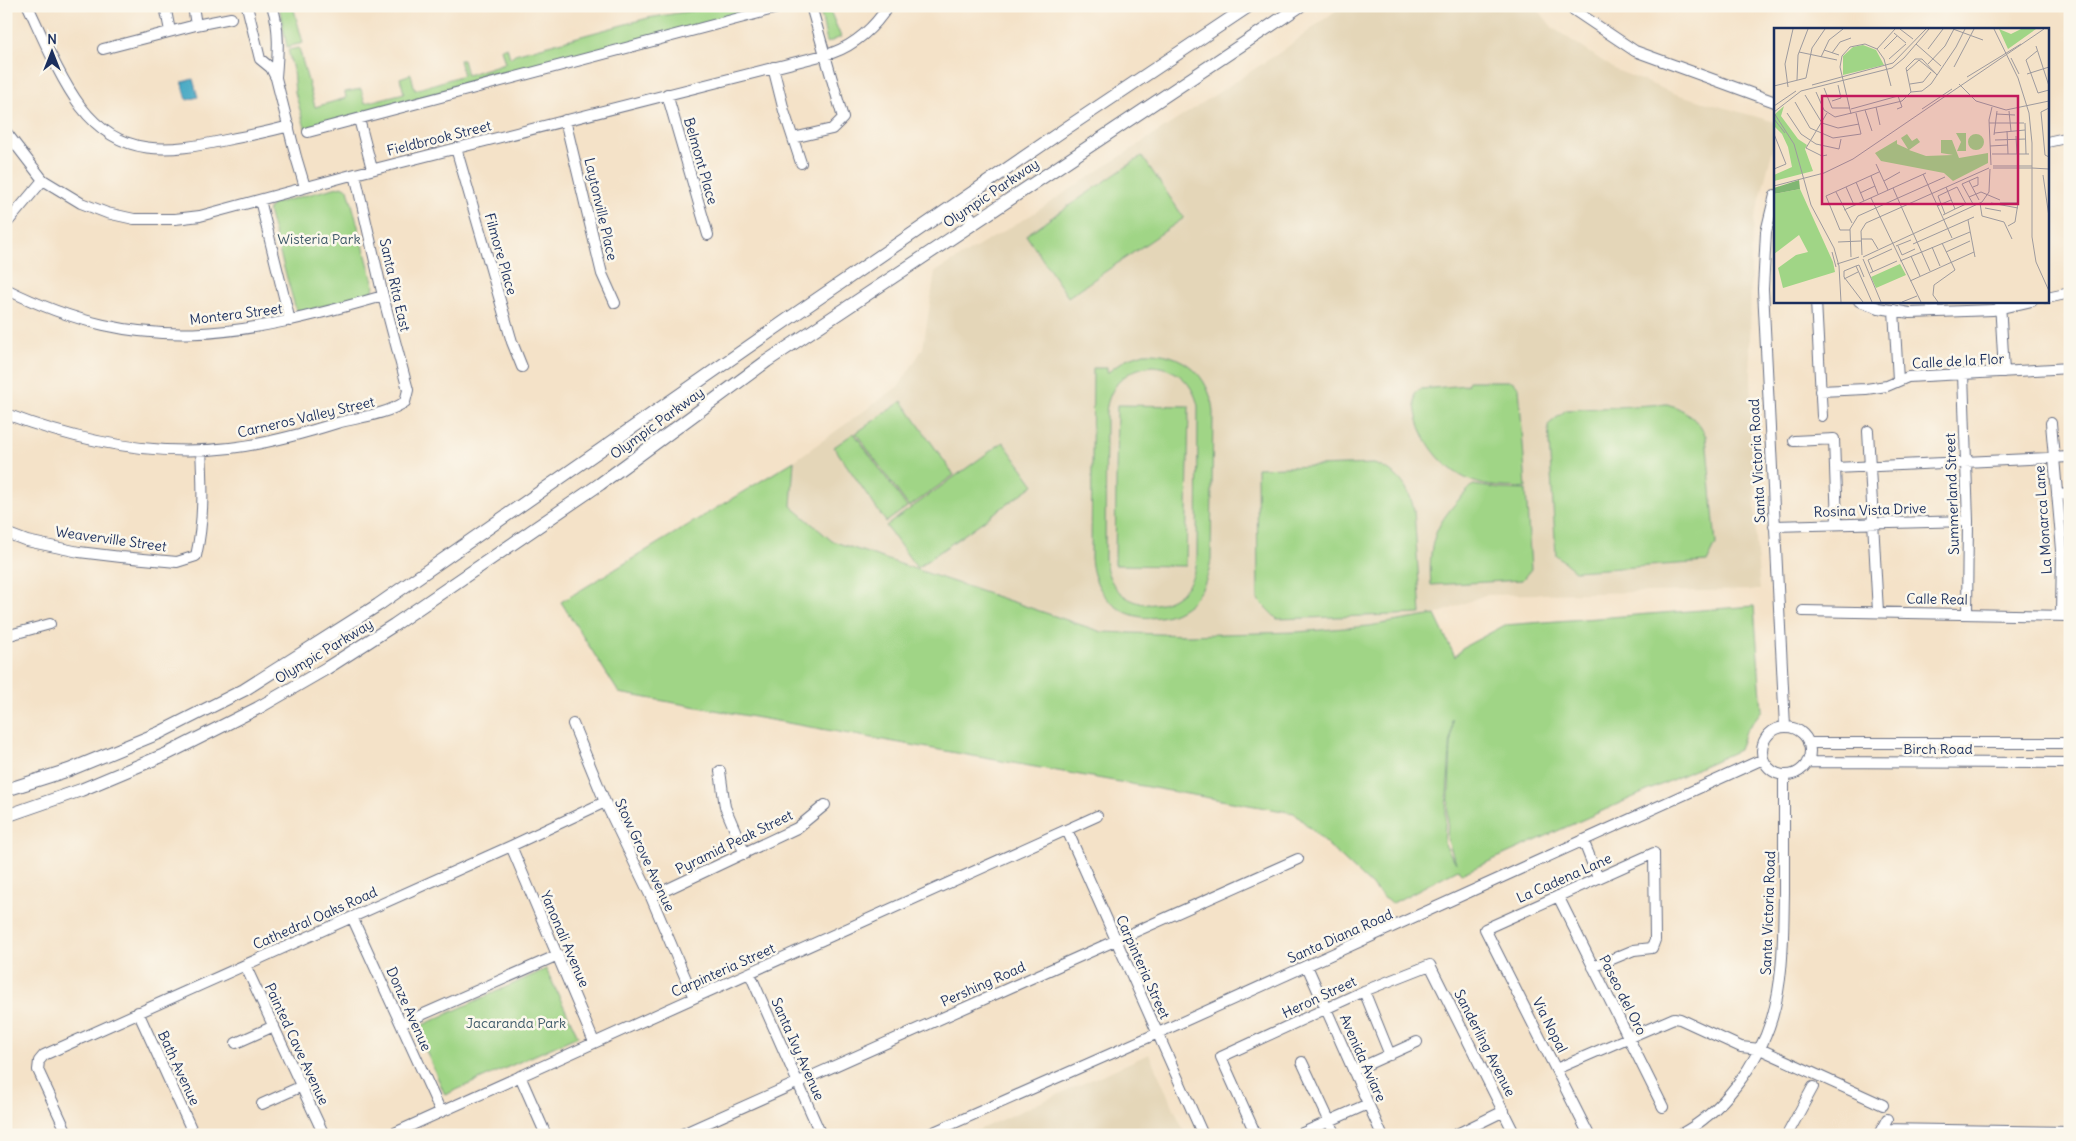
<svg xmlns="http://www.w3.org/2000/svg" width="2076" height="1141" viewBox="0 0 2076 1141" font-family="Delius,sans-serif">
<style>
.built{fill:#e4d6b8}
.green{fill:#a0d586;stroke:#5e8272;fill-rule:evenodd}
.water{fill:#43a7c3;stroke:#2f6b90}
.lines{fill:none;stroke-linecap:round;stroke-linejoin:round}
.minor-casing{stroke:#676e83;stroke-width:12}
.major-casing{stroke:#676e83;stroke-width:14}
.minor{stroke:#fff;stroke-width:10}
.major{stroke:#fff;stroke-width:12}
.labels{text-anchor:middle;stroke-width:5;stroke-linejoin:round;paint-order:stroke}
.street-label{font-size:14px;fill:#1b2f5e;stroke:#fbf7ec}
.park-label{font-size:14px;fill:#3c5868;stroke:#fbf7ec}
.inset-road{fill:none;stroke:#9d9a9e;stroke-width:1}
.view{fill:#c2185b;fill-opacity:0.15;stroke:#c2185b;stroke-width:2.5}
.inset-edge{fill:none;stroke:#1b2f5e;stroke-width:2.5}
</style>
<rect width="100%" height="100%" fill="#fbf7ec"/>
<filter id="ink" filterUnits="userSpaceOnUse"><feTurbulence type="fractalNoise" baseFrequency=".02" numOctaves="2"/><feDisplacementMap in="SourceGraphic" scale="10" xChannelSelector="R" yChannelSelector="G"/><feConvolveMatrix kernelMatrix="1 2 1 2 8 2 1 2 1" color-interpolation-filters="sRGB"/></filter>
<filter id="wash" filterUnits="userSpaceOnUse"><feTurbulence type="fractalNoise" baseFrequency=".0096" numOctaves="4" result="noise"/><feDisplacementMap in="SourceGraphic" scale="20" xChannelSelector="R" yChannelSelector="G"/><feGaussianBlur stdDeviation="1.12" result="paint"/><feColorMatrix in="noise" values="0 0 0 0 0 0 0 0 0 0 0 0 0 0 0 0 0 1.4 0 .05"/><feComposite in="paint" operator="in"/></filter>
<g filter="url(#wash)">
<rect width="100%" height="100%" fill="#f4e2c8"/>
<path class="built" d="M 1342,6 L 1535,6 L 1553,28 L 1616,70 L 1676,94 L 1775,122 L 1775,141 L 1754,222 L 1751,259 L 1750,344 L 1756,541 L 1760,590 L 1485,595 L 1435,615 L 1369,626 L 1297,632 L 1187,635 L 1102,632 L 832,541 L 791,506 L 794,461 L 899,386 L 923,348 L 935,272 L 1031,215 L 1282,51 Z
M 1149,1054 L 1186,1135 L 967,1135 Z"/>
<path class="green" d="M 279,6 L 293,6 L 303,43 L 287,47 Z
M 721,6 L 781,6 L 305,128 L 295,92 L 293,70 L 288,50 L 299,48 L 315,107 L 346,98 L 345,92 L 361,89 L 365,103 L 404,93 L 400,78 L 411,74 L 415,90 L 463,75 L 459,60 L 463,60 L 467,75 L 505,63 L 501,49 L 507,47 L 510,58 L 515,54 L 648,18 Z
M 816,6 L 828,6 L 841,37 L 827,43 L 822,18 Z
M 1142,156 L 1184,218 L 1068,297 L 1026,235 Z
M 342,186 L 348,189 L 349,193 L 374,285 L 373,291 L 366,295 L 304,311 L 296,310 L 268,211 L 272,204 Z
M 1144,353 C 1182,351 1211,375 1213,413 L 1211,559 C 1203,638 1097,637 1091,558 L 1093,368 L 1107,368 L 1107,373 L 1126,359 ZM 1153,366 C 1177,368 1193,383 1198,406 L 1197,559 C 1191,620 1109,619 1105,558 L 1106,412 C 1109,385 1127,368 1153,366 Z
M 1469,381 L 1512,381 L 1519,387 L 1526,488 C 1509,487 1489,488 1472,481 C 1438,468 1412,429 1415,393 L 1421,389 L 1467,385 Z
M 902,401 L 954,475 L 909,507 L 856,433 Z
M 1667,404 C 1685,409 1697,419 1706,436 L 1716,544 L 1707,562 L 1575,571 L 1556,555 L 1548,425 L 1566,410 Z
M 1117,405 L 1189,406 L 1186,566 L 1115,565 Z
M 854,433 L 907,507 L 886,522 L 834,447 Z
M 1003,442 L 1034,485 L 917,568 L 886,526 Z
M 794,461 L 791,506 L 832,541 L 1102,632 L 1187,635 L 1297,632 L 1369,626 L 1435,615 L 1455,657 L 1462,648 L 1505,625 L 1754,606 L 1762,710 L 1744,734 L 1739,750 L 1461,874 L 1458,869 L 1391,904 L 1294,813 L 619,693 L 561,602 ZM 1452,719 L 1447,839 L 1456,863 L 1444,843 Z
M 1374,464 C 1399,473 1408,485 1414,510 L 1421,614 L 1277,619 L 1258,600 L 1257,468 Z
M 1473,485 L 1500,489 L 1526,490 L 1531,569 L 1522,580 L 1431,585 C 1427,535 1439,519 1473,485 Z
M 546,969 L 578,1036 L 445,1095 L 416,1028 Z"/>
<path class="water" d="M 193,79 L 198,97 L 187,100 L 182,82 Z"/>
</g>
<g filter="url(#ink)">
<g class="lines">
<defs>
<path id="minor" d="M 28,6 C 43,38 60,79 81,107 C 121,159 169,152 226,140 C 247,136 268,132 289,126
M 165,6 L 170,31
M 247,6 L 260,59 L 271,68 L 276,78 L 296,157 L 305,187
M 272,6 C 280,27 278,54 276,77
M 1568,6 L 1635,51 L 1775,102
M 196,25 L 231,18
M 103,49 L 196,25 L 193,6
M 773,67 L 784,111 L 801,163
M 667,94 L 708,235
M 359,119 L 372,169
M 565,120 L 602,274 L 615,303
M 6,132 L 43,180 L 81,203 L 107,213 L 134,219 L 175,219 L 200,216 L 355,174 L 832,53 C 855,45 875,27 888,6
M 308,132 L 785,6
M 793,138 L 832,129 L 843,118 L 811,6
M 2047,142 L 2070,137
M 456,148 L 512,342 L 522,367
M 1775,195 L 1766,232 L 1763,289 L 1785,727
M 260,200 L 290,321
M 6,224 L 43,180
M 6,289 C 144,358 242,336 383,296
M 2047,298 L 2070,293
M 1816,301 L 1822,416
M 1859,301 L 1879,308 L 1910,313 L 1993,310 L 2032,301
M 2000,302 L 2004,372
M 1894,310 L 1898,380
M 1963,374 L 1968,521 L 1967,614
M 1820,391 L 1866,389 L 1887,386 L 1908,377 L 2070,368
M 6,414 C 77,441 154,457 230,448 C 266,444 302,434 337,423 C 360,417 385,415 405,402 L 408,390 L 383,296 L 355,174
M 2051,423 L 2062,550 L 2061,616
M 1868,431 L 1878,612
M 1794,441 L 1834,439 L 1837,524
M 1835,468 L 2070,457
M 2057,495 L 2070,494
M 1774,526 L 1968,521
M 6,533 L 27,541 L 79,552 L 121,557 L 177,562 L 196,556 C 204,521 203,487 201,450
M 1803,611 L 2070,616
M 6,636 L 50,624
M 573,724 L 605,802 L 651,897 L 694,998
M1762 751a24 24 0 1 1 48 0a24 24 0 1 1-48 0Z
M 1808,743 L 2070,743
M 1807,762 L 2070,763
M 720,771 L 725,807 L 745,854
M 1067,830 L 1203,1135
M 1583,840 L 1598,878
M 511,846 L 594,1042
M 1558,896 L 1663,1107
M 651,897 L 797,828 L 825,805
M 352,917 L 441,1112
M 245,965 L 324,1135
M 1307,966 L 1382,1135
M 750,974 L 821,1135
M 1364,991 L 1390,1055
M 138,1012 L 194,1135
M 401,1024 L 558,955
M 236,1043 L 274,1026
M 1302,1062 L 1336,1135
M 1556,1069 L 1674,1018 L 1680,1019 L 1741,1047 L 1760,1049 L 1883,1105
M 1353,1071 L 1417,1042
M 520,1076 L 546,1135
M 262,1104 L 302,1086
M 1882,1129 L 2070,1132
M 1879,1134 L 1887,1119
M 68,1135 L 38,1070 L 39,1061 L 44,1055 L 511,846 L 605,802
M 390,1135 L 1097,816
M 680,1135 L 1298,859
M 927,1135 L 1158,1033 L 1763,759
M 1256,1135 L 1221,1057 L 1364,991 L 1430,965 L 1515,1135
M 1298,1135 L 1368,1104
M 1455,1135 L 1504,1111
M 1589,1135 L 1485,929 L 1654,853 L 1655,940 L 1652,948 L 1634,950 L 1593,967
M 1679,1135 C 1722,1113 1758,1064 1772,1018 C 1784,978 1783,934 1784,893 C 1784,853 1784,814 1784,775
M 1787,1135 L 1813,1087"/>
<path id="major" d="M 959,203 L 974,223
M 6,790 L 69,770 L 159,733 L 244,690 L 378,605 L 794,315 L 1068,127 L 1249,6
M 6,816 L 81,790 L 169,753 L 258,708 L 327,668 L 394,625 L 600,484 L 767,361 L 1300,6"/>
</defs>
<use href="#minor" class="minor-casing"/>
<use href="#major" class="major-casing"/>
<use href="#minor" class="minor"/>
<use href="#major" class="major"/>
</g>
</g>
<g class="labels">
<g class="street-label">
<text transform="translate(439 138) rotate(-14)" y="5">Fieldbrook Street</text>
<text transform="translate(701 161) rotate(74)" y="5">Belmont Place</text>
<text transform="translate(991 193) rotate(-34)" y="5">Olympic Parkway</text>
<text transform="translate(601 209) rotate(77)" y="5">Laytonville Place</text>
<text transform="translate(501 254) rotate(74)" y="5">Filmore Place</text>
<text transform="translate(395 285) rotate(77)" y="5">Santa Rita East</text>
<text transform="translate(236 314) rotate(-7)" y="5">Montera Street</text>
<text transform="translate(1958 361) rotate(-3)" y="5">Calle de la Flor</text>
<text transform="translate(306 417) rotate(-13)" y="5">Carneros Valley Street</text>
<text transform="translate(657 423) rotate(-36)" y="5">Olympic Parkway</text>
<text transform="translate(1757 461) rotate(-93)" y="5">Santa Victoria Road</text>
<text transform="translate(1952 494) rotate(-92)" y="5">Summerland Street</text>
<text transform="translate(1870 510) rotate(-2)" y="5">Rosina Vista Drive</text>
<text transform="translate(2043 520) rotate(-94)" y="5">La Monarca Lane</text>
<text transform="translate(111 539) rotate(8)" y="5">Weaverville Street</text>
<text transform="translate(1937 599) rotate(1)" y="5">Calle Real</text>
<text transform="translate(324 651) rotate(-31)" y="5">Olympic Parkway</text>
<text x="1938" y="754">Birch Road</text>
<text transform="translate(734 842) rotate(-26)" y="5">Pyramid Peak Street</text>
<text transform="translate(645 855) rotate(65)" y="5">Stow Grove Avenue</text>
<text transform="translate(1564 878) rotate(-24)" y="5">La Cadena Lane</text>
<text transform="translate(1768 913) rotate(-88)" y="5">Santa Victoria Road</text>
<text transform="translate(315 918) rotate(-24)" y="5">Cathedral Oaks Road</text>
<text transform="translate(1340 936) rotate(-24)" y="5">Santa Diana Road</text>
<text transform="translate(565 939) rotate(67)" y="5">Yanonali Avenue</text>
<text transform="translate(1143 967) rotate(66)" y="5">Carpinteria Street</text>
<text transform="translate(723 970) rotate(-24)" y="5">Carpinteria Street</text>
<text transform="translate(983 984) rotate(-24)" y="5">Pershing Road</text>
<text transform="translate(1623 995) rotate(63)" y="5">Paseo del Oro</text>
<text transform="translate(1319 997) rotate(-25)" y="5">Heron Street</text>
<text transform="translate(409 1009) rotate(66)" y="5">Donze Avenue</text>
<text transform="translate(1550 1025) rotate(63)" y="5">Via Nopal</text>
<text transform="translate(1485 1043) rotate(63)" y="5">Sanderling Avenue</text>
<text transform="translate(297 1044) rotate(65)" y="5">Painted Cave Avenue</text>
<text transform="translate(798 1049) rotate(66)" y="5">Santa Ivy Avenue</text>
<text transform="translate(1363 1058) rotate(66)" y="5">Avenida Aviare</text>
<text transform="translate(179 1068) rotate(65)" y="5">Bath Avenue</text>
</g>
<g class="park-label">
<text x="319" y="244">Wisteria Park</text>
<text x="516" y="1028">Jacaranda Park</text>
</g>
</g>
<g transform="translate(1774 28)">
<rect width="275" height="275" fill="#f4e2c8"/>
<path d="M 225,1 L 237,6 L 247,1 L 262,1 L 234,21 ZM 89,17 L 102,22 L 110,37 L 69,47 L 69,28 L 79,19 ZM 10,78 L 7,88 L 24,111 L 33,117 L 31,121 L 39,143 L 0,153 L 0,147 L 18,139 L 14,119 L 8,106 L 0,98 L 0,87 ZM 182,105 L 192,105 L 192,123 L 183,123 L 187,114 ZM194 114a8 8 0 1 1 16 0a8 8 0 1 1-16 0ZM 133,106 L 138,113 L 143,110 L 146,114 L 135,122 L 152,128 L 179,127 L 167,125 L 167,112 L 178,112 L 185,130 L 214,125 L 214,135 L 179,153 L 170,145 L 107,133 L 101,125 L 123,112 L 123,116 L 134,121 L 127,110 ZM 26,161 L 59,234 L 61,244 L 9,260 L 4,240 L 22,227 L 34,224 L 25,207 L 0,226 L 0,166 ZM 126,236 L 132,247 L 102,260 L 97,249 Z" fill="#a0d586"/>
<path d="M 25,152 L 26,161 L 0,166 L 0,160 Z" fill="#80b673"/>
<path class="inset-road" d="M 126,1 L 139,11M 179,1 L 209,12M 220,1 L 244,50 L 255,85 L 258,115 L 258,209 L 262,234 L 275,263M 120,5 L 132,15M 142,16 L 167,38M 262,18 L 275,58M 103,21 L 121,1M 110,21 L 123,8M 154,21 L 169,1M 50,22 L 65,27M 263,23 L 252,32 L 264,65 L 275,62M 25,24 L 63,32M 58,25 L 66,14 L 77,10M 47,29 L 55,12 L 69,1M 237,30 L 245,46M 115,31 L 132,16M 154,36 L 171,18 L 180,1M 180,39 L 200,1M 133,43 L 145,32 L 161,45M 253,46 L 275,39M 193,49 L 247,16M 23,52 L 24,27 L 34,1M 136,56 L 149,54 L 157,44M 185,56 L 202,73 L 232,82 L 275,73M 38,57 L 119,35 L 152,1M 0,58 L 32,50 L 38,20 L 51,1M 14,59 L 11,36 L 19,1M 50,60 L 58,80 L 76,80M 42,64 L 50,82 L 61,89 L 128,73 L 137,64 L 148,63 L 157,56 L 182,19 L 191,1M 137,64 L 132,40 L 141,31 L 148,31 L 163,47M 31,67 L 48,95 L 64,100 L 85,96M 58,73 L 67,70 L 64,57M 21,74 L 36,100 L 59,110 L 87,106 L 82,85M 0,78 L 22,63M 102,79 L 106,97M 275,80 L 267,84 L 271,127 L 275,129M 77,81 L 124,68 L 128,79 L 123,81M 148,81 L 178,61M 91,82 L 98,103M 235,83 L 237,103M 0,84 L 27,63 L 118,40 L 130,30 L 155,1M 0,85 L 20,116 L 37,177 L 60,220 L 65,238 L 67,274M 13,85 L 27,106 L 42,116 L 65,121 L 67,111M 53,85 L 32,120 L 48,128 L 53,127M 77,86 L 66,39 L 68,28 L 76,19 L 91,16 L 103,21 L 110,31 L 117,58M 222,86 L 241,87M 0,91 L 11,105M 215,95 L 250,95M 251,95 L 252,126M 233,103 L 234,126M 220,105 L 251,102M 0,106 L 12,136 L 0,141M 220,107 L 223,83M 242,108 L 243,126M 221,112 L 252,111M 216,118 L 234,117M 218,126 L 255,126M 102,136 L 114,162M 217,137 L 215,92 L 218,79M 219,138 L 258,138M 219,140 L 258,140M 258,140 L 275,141M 149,146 L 178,210M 269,147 L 275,189M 97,148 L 104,166M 110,153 L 126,144M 195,153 L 205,172M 82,154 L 90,173M 0,158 L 50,145 L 79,131 L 270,1M 72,159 L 80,177M 172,159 L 181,181M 199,159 L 204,157 L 204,149 L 188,156 L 199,176M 119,160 L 156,243M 62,164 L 78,195M 86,165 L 101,158M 195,169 L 207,164 L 226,172M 97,170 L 147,274M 206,175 L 208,188 L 230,194 L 238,211M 217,175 L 244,180M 226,175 L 244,175 L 241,194 L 234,198M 163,178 L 177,172M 211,180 L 227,183M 70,182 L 152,145M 169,187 L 181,181 L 192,176 L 183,159 L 164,168 L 171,186M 194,192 L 201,229M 76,202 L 66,202 L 52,168 L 105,144M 87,211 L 98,211 L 104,221M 64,214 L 87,213M 139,216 L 200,189M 122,218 L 137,212M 124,218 L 128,227 L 141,221M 158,219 L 166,238M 58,224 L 62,239M 172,224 L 196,213M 88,227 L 87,203 L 92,195 L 215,140M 137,228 L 146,248M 77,229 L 76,201 L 84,188 L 171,149M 89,229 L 208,174 L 215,164 L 216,141M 89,231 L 107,274M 126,233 L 196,204M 63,236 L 85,229M 82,238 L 85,237 L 90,249M 99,244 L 94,232 L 118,221M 96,245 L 123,233M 70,251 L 84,244M 136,253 L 200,224M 89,274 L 70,249 L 70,243 L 82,238 L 98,274M 128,274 L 143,268M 164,274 L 159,267 L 160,257 L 181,242 L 168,215"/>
<path class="view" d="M 48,68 L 244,68 L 244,176 L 48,176 Z"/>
<rect width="275" height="275" class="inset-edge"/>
</g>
<rect width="2076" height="1141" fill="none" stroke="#fbf7ec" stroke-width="25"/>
<g transform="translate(52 52)" stroke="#fbf7ec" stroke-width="4" paint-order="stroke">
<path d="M0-4L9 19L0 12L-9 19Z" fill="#1b2f5e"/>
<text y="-8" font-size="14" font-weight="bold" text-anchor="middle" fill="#1b2f5e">N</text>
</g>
</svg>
